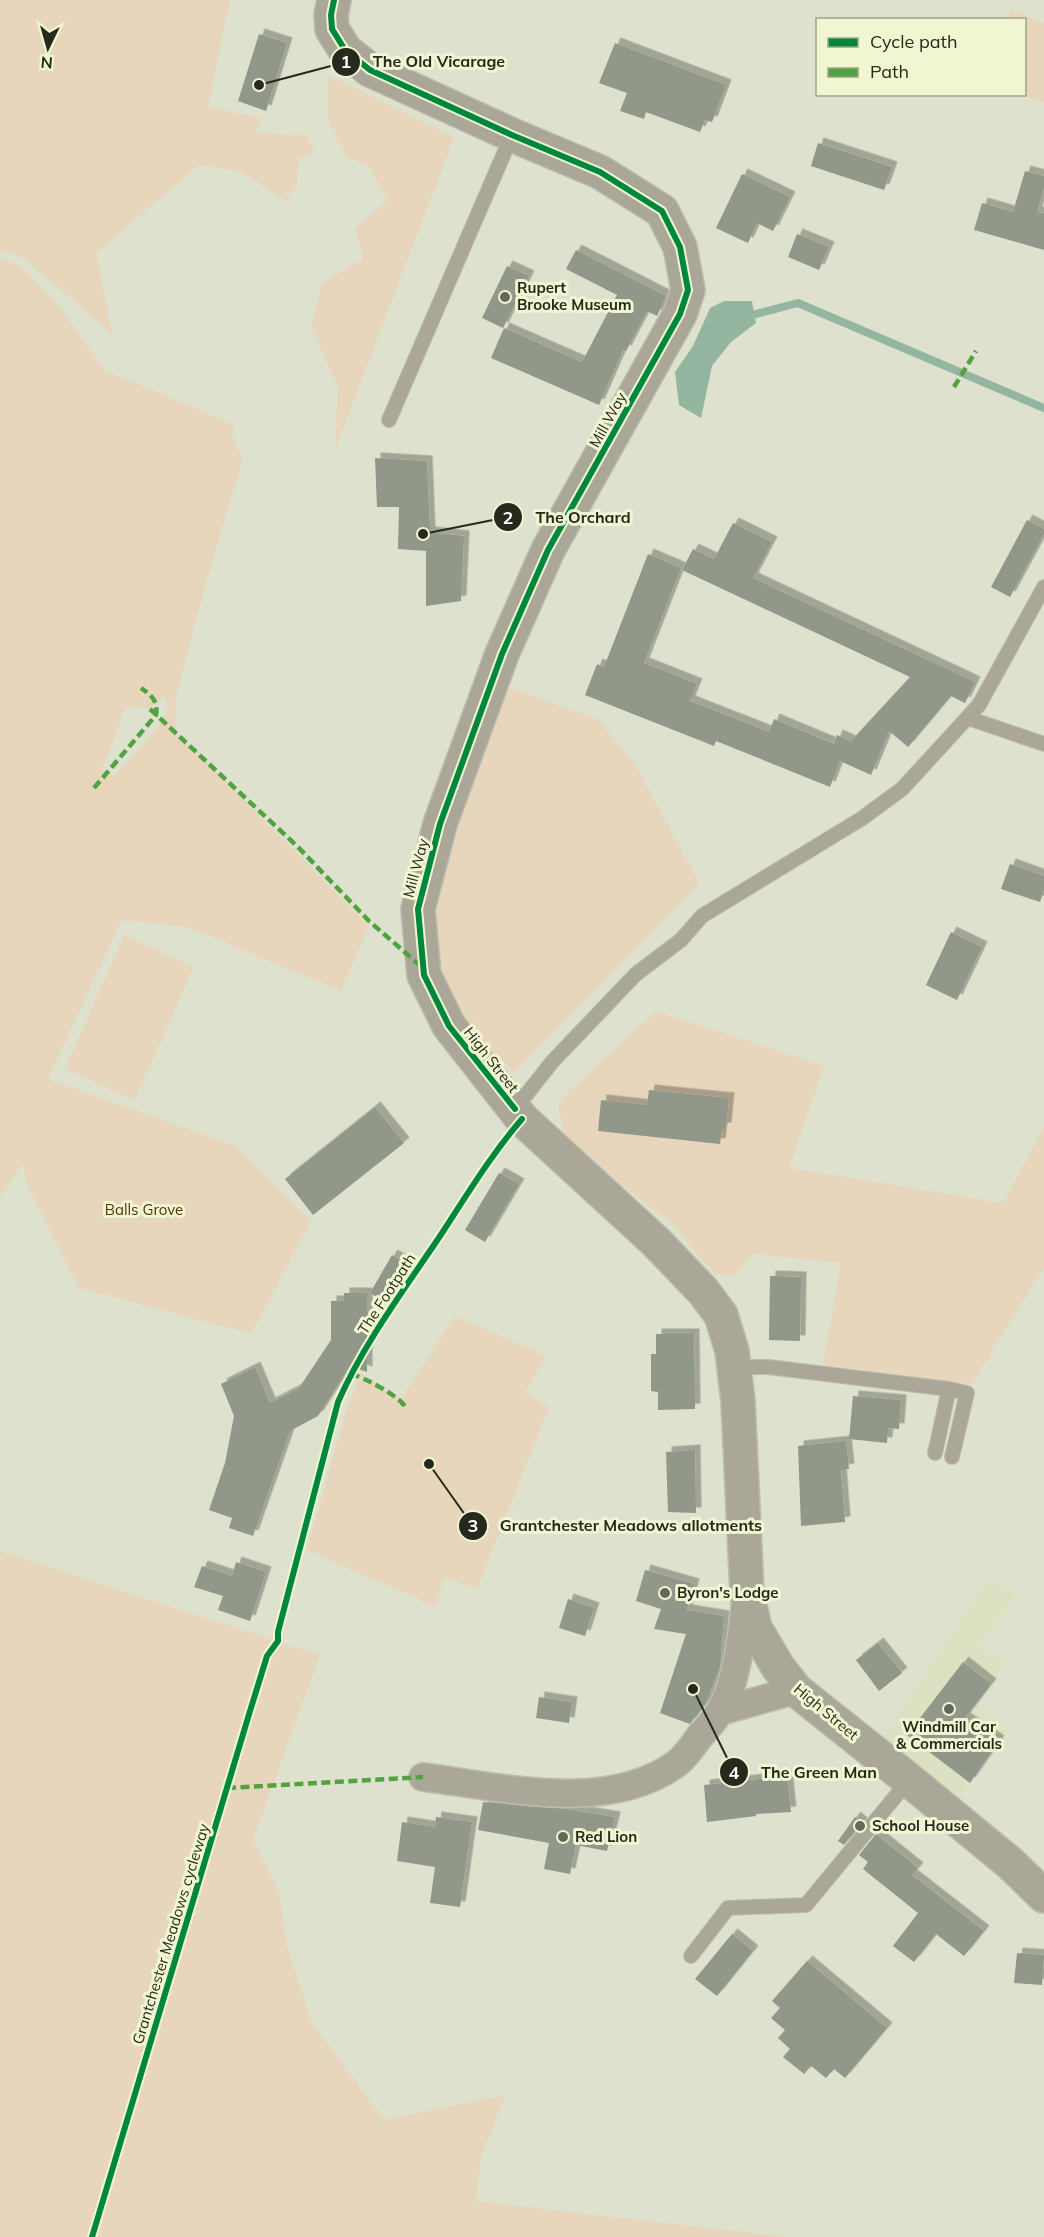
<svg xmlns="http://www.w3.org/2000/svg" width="1044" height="2237" viewBox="0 0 1044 2237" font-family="Mulish,sans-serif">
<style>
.built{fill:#dce2c1}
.green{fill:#e7d6bb;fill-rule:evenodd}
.water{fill:#94b6a1}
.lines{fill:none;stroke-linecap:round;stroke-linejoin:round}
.stream{stroke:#94b6a1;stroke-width:8}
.building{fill:#919789;filter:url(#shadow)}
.service-casing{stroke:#bbbeaf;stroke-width:16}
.minor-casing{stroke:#bbbeaf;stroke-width:30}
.tertiary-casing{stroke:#bbbeaf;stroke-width:36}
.service{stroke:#aaa799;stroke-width:14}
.minor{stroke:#aaa799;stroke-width:27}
.tertiary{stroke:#aaa799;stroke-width:33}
.quiet{stroke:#50a340;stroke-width:4.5;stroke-dasharray:9 4.5;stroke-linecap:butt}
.cycleway-casing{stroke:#f0f6d2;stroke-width:10}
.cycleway{stroke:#00873e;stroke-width:6}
.poi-dot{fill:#666959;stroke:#f0f6d2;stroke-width:2}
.labels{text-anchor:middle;stroke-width:6;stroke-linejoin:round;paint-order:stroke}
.poi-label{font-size:15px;font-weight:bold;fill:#26291b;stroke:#f0f6d2;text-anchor:start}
.street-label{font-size:15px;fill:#26291b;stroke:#f0f6d2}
.park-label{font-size:15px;fill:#55340b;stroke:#f0f6d2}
.leader{fill:none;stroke:#26291b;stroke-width:2}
.callout-dot{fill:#26291b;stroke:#f0f6d2;stroke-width:2}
.mark-label{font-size:18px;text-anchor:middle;font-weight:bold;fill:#fff}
.callout-label{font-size:16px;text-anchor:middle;font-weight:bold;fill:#26291b;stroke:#f0f6d2;stroke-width:6;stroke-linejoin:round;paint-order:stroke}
</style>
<defs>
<filter id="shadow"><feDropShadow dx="5.5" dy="-5.5" stdDeviation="0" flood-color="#0004"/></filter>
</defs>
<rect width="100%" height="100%" fill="#dde1cd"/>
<path class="built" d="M 989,1577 L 1017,1596 L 979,1645 L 1005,1663 L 976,1706 L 1008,1728 L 961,1797 L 882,1738 Z"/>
<path class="green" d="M 0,0 L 230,0 L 208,107 L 262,118 L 255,132 L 306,136 L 315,152 L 299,159 L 297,184 L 287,201 L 239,171 L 199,165 L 96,253 L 112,334 L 25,259 L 0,250 Z
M 1011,10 L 1044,23 L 1044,102 L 1024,95 L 1024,20 L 1007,19 Z
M 328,75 L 454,138 L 335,450 L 338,388 L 311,325 L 322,284 L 364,258 L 355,228 L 388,200 L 368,165 L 347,158 L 328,119 Z
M 0,257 L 19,265 L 61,308 L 104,370 L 235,425 L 232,435 L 243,459 L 207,579 L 175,700 L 176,731 L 369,926 L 341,991 L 188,927 L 122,920 L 48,1079 L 235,1146 L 311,1221 L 251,1334 L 79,1288 L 26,1182 L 23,1163 L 0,1198 ZM 164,696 L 168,711 L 158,727 L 115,776 L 102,769 L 126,706 L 150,709 Z
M 506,686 L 599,720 L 635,764 L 699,883 L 514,1073 L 470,1027 L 428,948 L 431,890 Z
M 124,935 L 194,967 L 135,1100 L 65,1069 Z
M 656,1011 L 824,1066 L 789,1168 L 1003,1203 L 1044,1127 L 1044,1267 L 972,1384 L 823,1365 L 841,1263 L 752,1254 L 734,1275 L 715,1275 L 672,1223 L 567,1145 L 558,1106 L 565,1095 Z
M 455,1316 L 546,1356 L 525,1392 L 549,1407 L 477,1589 L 444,1577 L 436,1607 L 307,1550 L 346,1411 L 361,1374 L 401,1399 Z
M 0,1551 L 320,1655 L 253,1840 L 280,1894 L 286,1943 L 312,2023 L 384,2120 L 505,2095 L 481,2157 L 476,2201 L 788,2237 L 0,2237 Z"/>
<path class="water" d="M 724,301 L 752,301 L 756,323 L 731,342 L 712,366 L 701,418 L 679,405 L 675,372 L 693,346 L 710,308 Z"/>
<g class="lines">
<path class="stream" d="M 744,317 L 798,303 L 1044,408"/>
</g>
<path class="building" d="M 259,34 L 287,43 L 266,111 L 238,101 Z
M 615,43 L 726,85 L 712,122 L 705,120 L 700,132 L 646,112 L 644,119 L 620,111 L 627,93 L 599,83 Z
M 818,143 L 892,167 L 884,190 L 811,166 Z
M 1025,171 L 1044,176 L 1044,188 L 1037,212 L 1044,213 L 1044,250 L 974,230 L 982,203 L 1013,212 Z
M 742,174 L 790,197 L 773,231 L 757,223 L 748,243 L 716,228 Z
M 797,234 L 829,247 L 819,270 L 788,257 Z
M 576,250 L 666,296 L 657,316 L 647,311 L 626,351 L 623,350 L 599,405 L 491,358 L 504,328 L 582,362 L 617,295 L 566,269 Z
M 507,266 L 529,276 L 503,328 L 482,318 Z
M 375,458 L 427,461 L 430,532 L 464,536 L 461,601 L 426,606 L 426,551 L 398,549 L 399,507 L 377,507 Z
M 1027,520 L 1044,529 L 1044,534 L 1010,597 L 991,587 Z
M 733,523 L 772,542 L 753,578 L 975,682 L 965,703 L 951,696 L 908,747 L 889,731 L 871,775 L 840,761 L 830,787 L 716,741 L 714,746 L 585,695 L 597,664 L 604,667 L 648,554 L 681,568 L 644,663 L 697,684 L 690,701 L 769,732 L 774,719 L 834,744 L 837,735 L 851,741 L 910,677 L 682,570 L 693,549 L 714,559 Z
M 1010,864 L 1044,876 L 1044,890 L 1040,902 L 1001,889 Z
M 951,932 L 982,947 L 957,1000 L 926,985 Z
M 649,1090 L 729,1098 L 726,1128 L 722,1128 L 720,1144 L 598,1131 L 601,1100 L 647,1105 Z
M 375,1107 L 404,1143 L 313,1215 L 285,1179 Z
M 499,1173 L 519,1184 L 485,1242 L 465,1230 Z
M 392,1255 L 411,1266 L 389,1304 L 370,1293 Z
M 770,1276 L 801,1277 L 800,1341 L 769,1340 Z
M 344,1293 L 367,1293 L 367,1372 L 350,1366 L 318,1416 L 290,1431 L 253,1536 L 229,1528 L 232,1518 L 209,1510 L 225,1463 L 234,1416 L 221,1384 L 255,1367 L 270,1403 L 299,1388 L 331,1340 L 331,1301 L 344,1301 Z
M 656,1334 L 694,1334 L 695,1409 L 658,1410 L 658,1392 L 651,1391 L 651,1354 L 656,1354 Z
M 853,1396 L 901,1400 L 899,1429 L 888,1428 L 887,1443 L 849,1439 Z
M 846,1441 L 849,1469 L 841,1470 L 845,1522 L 801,1526 L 798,1446 Z
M 695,1450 L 696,1513 L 668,1512 L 666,1452 Z
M 236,1562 L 266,1572 L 250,1621 L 218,1610 L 223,1596 L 194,1587 L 202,1566 L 232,1576 Z
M 645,1570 L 694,1584 L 687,1610 L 724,1616 L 720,1667 L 706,1703 L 690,1724 L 660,1713 L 686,1634 L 654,1629 L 661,1609 L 636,1601 Z
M 568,1599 L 594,1608 L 585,1636 L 559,1628 Z
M 878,1643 L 902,1673 L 879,1691 L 856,1660 Z
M 963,1662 L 991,1684 L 965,1718 L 999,1741 L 970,1783 L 907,1735 Z
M 539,1697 L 572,1702 L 569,1723 L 536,1718 Z
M 787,1776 L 791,1812 L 756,1814 L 756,1816 L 707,1822 L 704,1785 Z
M 483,1802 L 567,1809 L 615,1817 L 607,1851 L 576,1845 L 570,1874 L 544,1869 L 549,1843 L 478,1830 Z
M 436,1817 L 472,1822 L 460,1907 L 430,1903 L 435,1867 L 397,1861 L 402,1822 L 435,1827 Z
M 855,1817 L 862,1823 L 844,1845 L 838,1841 Z
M 876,1834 L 918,1868 L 912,1875 L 984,1931 L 964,1956 L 936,1934 L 914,1962 L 893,1946 L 918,1913 L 863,1869 L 868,1862 L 859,1855 Z
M 732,1934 L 753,1951 L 717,1996 L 695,1979 Z
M 1017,1953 L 1044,1955 L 1042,1985 L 1014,1983 Z
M 807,1961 L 887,2028 L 845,2078 L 834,2069 L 826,2078 L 811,2066 L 804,2074 L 783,2057 L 790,2049 L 778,2038 L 785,2030 L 771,2018 L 780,2008 L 772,2001 Z"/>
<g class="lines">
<defs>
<path id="service" d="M 389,420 L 512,135
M 968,718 L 1044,744
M 515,1109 L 552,1062 L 636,974 L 681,940 L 702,916 L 861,819 L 902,789 L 979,705 L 1044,587
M 734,1367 L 768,1367 L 949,1389 L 935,1453
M 949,1389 L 967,1393 L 952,1457
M 691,1956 L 728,1908 L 806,1905 L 909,1780"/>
<path id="minor" d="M 721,1711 L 796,1690
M 423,1777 C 502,1787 607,1814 676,1764 C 686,1757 693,1745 700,1736 C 707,1728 715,1720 720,1711 C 738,1681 741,1635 746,1601"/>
<path id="tertiary" d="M 334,0 L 331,15 L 332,29 L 345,50 L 370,70 L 512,135 L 600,172 L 662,211 L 680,247 L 688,290 L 680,314 L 548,550 L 502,654 L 440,824 L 418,909 L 424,975 L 449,1026 L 522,1119 L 656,1242 L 703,1291 L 721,1315 L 732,1351 L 738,1401 L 747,1593 L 755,1628 L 778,1667 L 796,1690 L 909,1780 L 1010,1863 L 1044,1896"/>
</defs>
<use href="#service" class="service-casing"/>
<use href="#minor" class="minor-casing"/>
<use href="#tertiary" class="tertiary-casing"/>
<use href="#service" class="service"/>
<use href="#minor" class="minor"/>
<use href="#tertiary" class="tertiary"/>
<path class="quiet" d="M 954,387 L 976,351
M 150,709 L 298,847 L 369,921 L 423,968
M 94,788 L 156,715 C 158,700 152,696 141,688
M 351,1374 C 363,1377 400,1396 405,1407
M 227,1788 L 423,1777"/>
<defs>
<path id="cycleway" d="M 334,0 L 331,15 L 332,29 L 345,50 L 370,70 L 512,135 L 600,172 L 662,211 L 680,247 L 688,290 L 680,314 L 548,550 L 502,654 L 440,824 L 418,909 L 424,975 L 449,1026 L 515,1109
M 92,2237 L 250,1711 L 267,1656 L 278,1641 L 278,1632 L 338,1402 C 363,1345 401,1294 436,1242 C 464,1200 489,1157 522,1119"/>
</defs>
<use href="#cycleway" class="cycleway-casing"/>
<use href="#cycleway" class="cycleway"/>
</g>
<g class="poi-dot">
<circle cx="505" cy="297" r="6"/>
<circle cx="665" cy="1593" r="6"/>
<circle cx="949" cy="1709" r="6"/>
<circle cx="860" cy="1826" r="6"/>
<circle cx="563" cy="1837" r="6"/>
</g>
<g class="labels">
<g class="poi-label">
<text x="517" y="293">Rupert<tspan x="517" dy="17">Brooke Museum</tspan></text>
<text x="677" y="1598">Byron's Lodge</text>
<text x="949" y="1732" text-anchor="middle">Windmill Car<tspan x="949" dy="17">&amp; Commercials</tspan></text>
<text x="872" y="1831">School House</text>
<text x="575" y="1842">Red Lion</text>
</g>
<g class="street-label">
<text transform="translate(608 420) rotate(-61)" y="5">Mill Way</text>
<text transform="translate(416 868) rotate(-75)" y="5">Mill Way</text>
<text transform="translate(491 1060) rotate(52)" y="5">High Street</text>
<text transform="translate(387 1294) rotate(-57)" y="5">The Footpath</text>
<text transform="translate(826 1712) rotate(40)" y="5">High Street</text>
<text transform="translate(171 1934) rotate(-73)" y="5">Grantchester Meadows cycleway</text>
</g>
<g class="park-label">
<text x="144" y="1215">Balls Grove</text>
</g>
</g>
<path class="leader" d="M259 85L346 62M423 534L508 517M429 1464L473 1526M693 1689L734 1772"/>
<g class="callout-dot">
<circle cx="259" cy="85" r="6"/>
<circle cx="423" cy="534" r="6"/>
<circle cx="429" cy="1464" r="6"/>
<circle cx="693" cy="1689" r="6"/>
<circle cx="346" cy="62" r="15"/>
<circle cx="508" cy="517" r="15"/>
<circle cx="473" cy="1526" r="15"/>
<circle cx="734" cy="1772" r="15"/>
</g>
<g class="mark-label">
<text x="346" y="68">1</text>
<text x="508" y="524">2</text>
<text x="473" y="1532">3</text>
<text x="734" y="1779">4</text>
</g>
<g class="callout-label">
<text x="439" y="67">The Old Vicarage</text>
<text x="583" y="523">The Orchard</text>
<text x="631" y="1531">Grantchester Meadows allotments</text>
<text x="819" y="1778">The Green Man</text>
</g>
<rect x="816" y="18" width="210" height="78" fill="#f0f6d2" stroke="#9fa489" stroke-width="1.5"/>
<rect x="828" y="38" width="30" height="9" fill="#00873e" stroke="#9fa489" stroke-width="1.5"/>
<text x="870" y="48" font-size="18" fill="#26291b">Cycle path</text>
<rect x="828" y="68" width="30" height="9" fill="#50a340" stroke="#9fa489" stroke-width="1.5"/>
<text x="870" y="78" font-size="18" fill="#26291b">Path</text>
<g transform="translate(48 48) rotate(185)" stroke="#f0f6d2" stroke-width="4.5" paint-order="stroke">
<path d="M0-4.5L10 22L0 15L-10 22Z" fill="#26291b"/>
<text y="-9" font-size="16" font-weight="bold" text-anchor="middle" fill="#26291b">N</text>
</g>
</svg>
